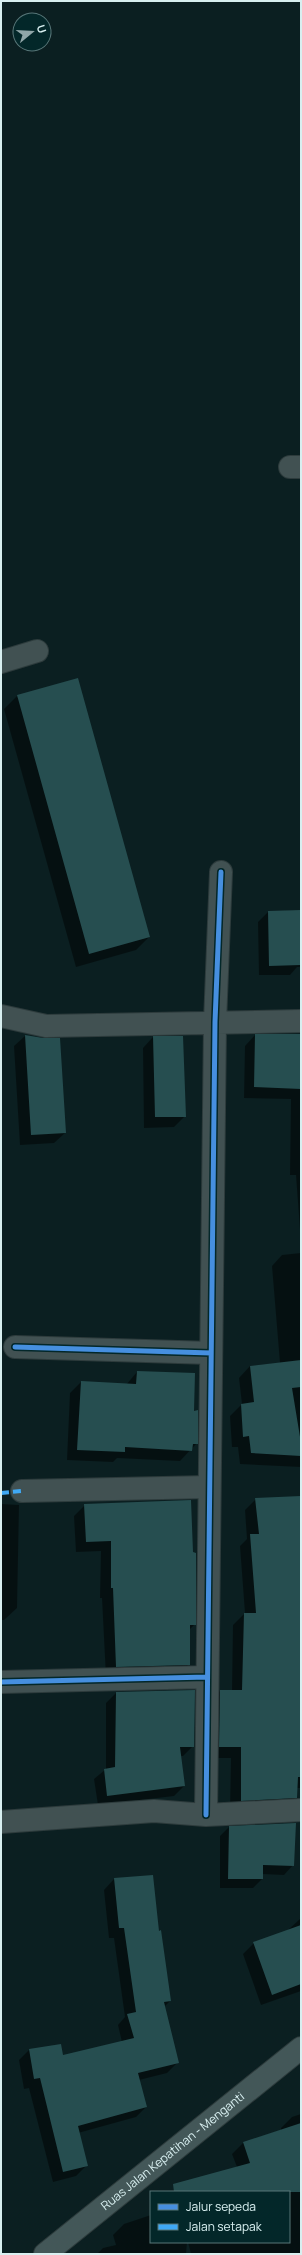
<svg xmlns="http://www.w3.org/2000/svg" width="302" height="2255" viewBox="0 0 302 2255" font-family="Manrope,sans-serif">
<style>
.shadow{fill:#0007}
.building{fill:#264e50}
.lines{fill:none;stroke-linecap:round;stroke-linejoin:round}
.street-casing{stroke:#2d3b3c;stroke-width:24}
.secondary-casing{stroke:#2d3b3c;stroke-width:24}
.street{stroke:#415152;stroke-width:22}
.secondary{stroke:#435758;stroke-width:22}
.quiet{stroke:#3fa9f5;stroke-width:4;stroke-dasharray:8 4;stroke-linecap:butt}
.cycleway-casing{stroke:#032729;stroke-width:8}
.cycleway{stroke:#468fdf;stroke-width:5}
.labels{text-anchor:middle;stroke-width:4;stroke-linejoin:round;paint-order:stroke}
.street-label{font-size:12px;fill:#d8eff0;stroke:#032729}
</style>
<rect width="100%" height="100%" fill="#0b1f21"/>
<path class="shadow" d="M 17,696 L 149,937 L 136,950 L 76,967 L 4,709 Z
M 301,910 L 301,967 L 297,967 L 290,975 L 259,975 L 258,922 L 268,912 Z
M 301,1034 L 301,1243 L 296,1175 L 290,1175 L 291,1099 L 244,1098 L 245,1046 L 255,1035 Z
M 25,1036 L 43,1039 L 65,1133 L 54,1143 L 20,1145 L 14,1046 Z
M 153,1037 L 185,1116 L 174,1127 L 144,1128 L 143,1048 Z
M 301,1253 L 301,1467 L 240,1464 L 238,1447 L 232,1447 L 230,1416 L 242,1404 L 239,1378 L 250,1366 L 280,1363 L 272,1266 L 282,1255 Z
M 137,1372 L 193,1412 L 197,1443 L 180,1461 L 117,1458 L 113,1462 L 67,1460 L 70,1393 L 81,1382 L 126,1385 Z
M 301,1498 L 301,1788 L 296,1788 L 296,1797 L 285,1808 L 230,1811 L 231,1758 L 209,1758 L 209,1702 L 220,1691 L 232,1691 L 233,1625 L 245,1613 L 240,1546 L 247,1539 L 245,1510 L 256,1499 Z
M 1,1504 L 19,1505 L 17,1608 L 4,1620 L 1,1620 Z
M 85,1505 L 195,1624 L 189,1630 L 189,1664 L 178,1675 L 106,1677 L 102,1598 L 100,1598 L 101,1551 L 76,1552 L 74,1516 Z
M 116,1693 L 193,1746 L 183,1756 L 180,1756 L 184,1786 L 174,1796 L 98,1805 L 94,1779 L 106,1769 L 106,1703 Z
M 229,1827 L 293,1865 L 284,1875 L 262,1874 L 262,1879 L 253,1888 L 220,1888 L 220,1836 Z
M 114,1879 L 158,1932 L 170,2001 L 164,2007 L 177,2063 L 167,2073 L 139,2080 L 146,2107 L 136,2117 L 78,2133 L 87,2165 L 76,2176 L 53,2182 L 29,2088 L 24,2089 L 19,2060 L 29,2050 L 60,2045 L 62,2056 L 122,2042 L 118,2025 L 125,2017 L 114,1938 L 109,1938 L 104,1890 Z
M 301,1918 L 301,1991 L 261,2005 L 243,1954 L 254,1943 L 287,1931 Z
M 301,2114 L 301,2254 L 191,2254 L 188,2242 L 289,2242 L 289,2192 L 175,2192 L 237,2167 L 232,2154 L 243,2143 L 281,2130 L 281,2128 L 292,2117 Z
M 151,2215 L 151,2242 L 187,2242 L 186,2254 L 97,2254 L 103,2248 L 116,2245 L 113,2235 L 124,2224 Z"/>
<path class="building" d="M 78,678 L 150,937 L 89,954 L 17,695 Z
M 300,910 L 301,965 L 269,966 L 268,911 Z
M 255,1034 L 301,1034 L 301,1089 L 254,1087 Z
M 25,1035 L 43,1038 L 60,1038 L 66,1133 L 31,1135 Z
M 153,1036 L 183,1036 L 186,1117 L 155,1117 Z
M 301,1360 L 301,1387 L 292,1388 L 301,1443 L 301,1456 L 251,1453 L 249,1436 L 243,1437 L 241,1404 L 254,1402 L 250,1366 Z
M 137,1371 L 195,1373 L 194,1411 L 198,1410 L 198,1444 L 193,1444 L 192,1451 L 125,1447 L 125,1452 L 77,1450 L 81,1381 L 136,1384 Z
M 301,1496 L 301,1777 L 298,1777 L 297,1798 L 241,1801 L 241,1747 L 219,1747 L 220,1690 L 242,1690 L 244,1613 L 256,1613 L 250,1534 L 259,1534 L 255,1498 Z
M 191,1500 L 193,1552 L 196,1553 L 196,1625 L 190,1625 L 190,1665 L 116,1667 L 113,1588 L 111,1588 L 111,1541 L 86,1542 L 84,1504 Z
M 195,1690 L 194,1747 L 180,1747 L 185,1786 L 107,1796 L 104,1769 L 115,1767 L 116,1692 Z
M 296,1823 L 294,1866 L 263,1865 L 263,1879 L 228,1879 L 229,1826 Z
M 153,1875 L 159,1931 L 161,1930 L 171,2001 L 164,2002 L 179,2063 L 138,2073 L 147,2107 L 78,2126 L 88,2166 L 63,2172 L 40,2078 L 34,2079 L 29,2049 L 61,2044 L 63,2055 L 134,2038 L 127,2014 L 136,2012 L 124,1928 L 119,1928 L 114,1878 Z
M 301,1925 L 301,1984 L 272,1995 L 253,1942 Z
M 301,2123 L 301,2192 L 174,2192 L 173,2184 L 250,2163 L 243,2142 Z"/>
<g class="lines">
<defs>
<path id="street" d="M 290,467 L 301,467
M 1,662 L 37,651
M 1,1016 L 46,1026 L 301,1021
M 15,1347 L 211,1353
M 22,1491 L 209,1487
M 1,1682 L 207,1677
M 206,1815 L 215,1022 L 221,872
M 1,1822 L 154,1811 L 206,1815 L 301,1810"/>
<g id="secondary">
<path id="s1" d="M 45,2254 L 301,2048"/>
</g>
</defs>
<use href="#street" class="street-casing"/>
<use href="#secondary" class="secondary-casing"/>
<use href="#street" class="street"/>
<use href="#secondary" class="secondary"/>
<path class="quiet" d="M 1,1493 L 22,1491"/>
<defs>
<path id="cycleway" d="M 15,1347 L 211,1353
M 1,1682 L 207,1677
M 206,1815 L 215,1022 L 221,872"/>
</defs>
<use href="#cycleway" class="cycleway-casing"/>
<use href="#cycleway" class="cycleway"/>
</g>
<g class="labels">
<g class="street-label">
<text dy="4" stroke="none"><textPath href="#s1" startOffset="164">Ruas Jalan Kepatihan - Menganti</textPath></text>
</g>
</g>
<rect width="302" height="2255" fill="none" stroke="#d8eff0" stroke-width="4"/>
<rect x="150" y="2191" width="140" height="52" fill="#032729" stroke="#587779"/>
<rect x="158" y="2204" width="20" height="6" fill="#468fdf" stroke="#587779"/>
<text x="186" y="2211" font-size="12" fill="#d8eff0">Jalur sepeda</text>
<rect x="158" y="2224" width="20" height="6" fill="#3fa9f5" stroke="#587779"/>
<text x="186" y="2231" font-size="12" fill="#d8eff0">Jalan setapak</text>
<g transform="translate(32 32) rotate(72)"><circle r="19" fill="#032729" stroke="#587779"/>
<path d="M0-3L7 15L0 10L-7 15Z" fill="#90a6a8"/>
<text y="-6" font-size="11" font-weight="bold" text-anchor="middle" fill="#d8eff0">U</text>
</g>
</svg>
